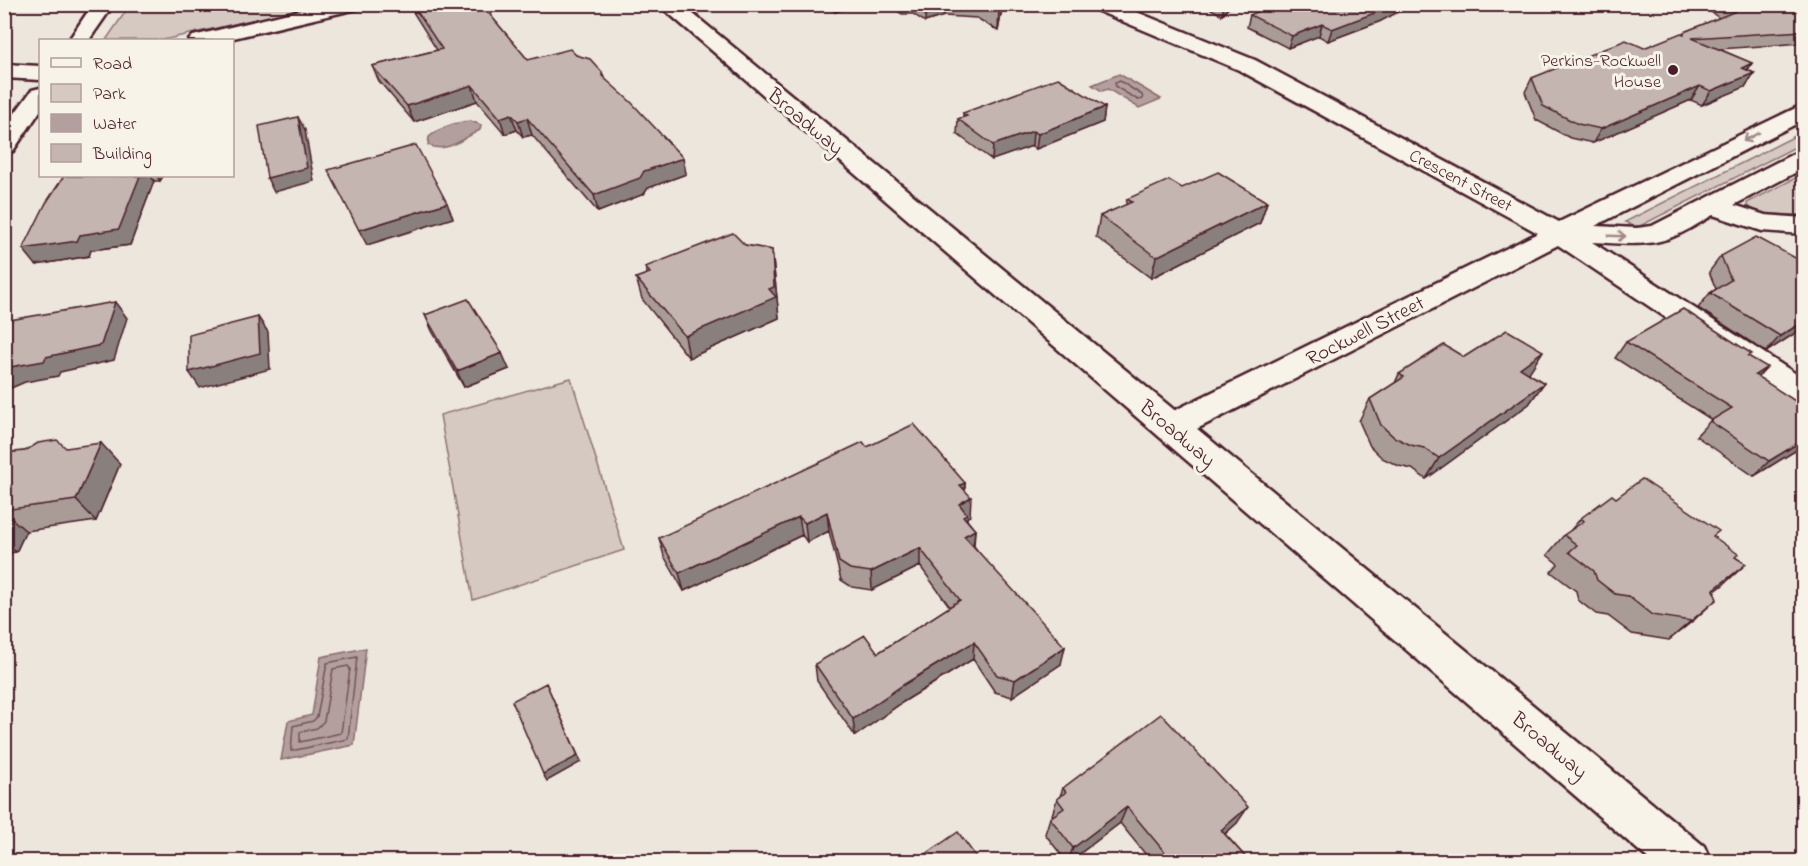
<svg xmlns="http://www.w3.org/2000/svg" width="1808" height="866" viewBox="0 0 1808 866" font-family="'Indie Flower',sans-serif">
<style>
.green{fill:#d5c9c2;stroke:#907476;stroke-width:1.5}
.water{fill:#b39f9d;stroke:#896c6f;stroke-width:1.5}
.lines{fill:none;stroke-linecap:round;stroke-linejoin:round}
.shore{stroke:#745259;stroke-width:1.5}
.minor-casing{stroke:#4a1f2b;stroke-width:5}
.tertiary-casing{stroke:#4a1f2b;stroke-width:5}
.secondary-casing{stroke:#4a1f2b;stroke-width:5}
.trunk-casing{stroke:#4a1f2b;stroke-width:5}
.minor{fill:#f7f3e8;fill-rule:evenodd}
.tertiary{fill:#f7f3e8;fill-rule:evenodd}
.secondary{fill:#f7f3e8;fill-rule:evenodd}
.trunk{fill:#f7f3e8;fill-rule:evenodd}
.wall{fill:#a99c97;stroke:#4a1f2b;stroke-width:1.5}
.shaded-wall{fill:#897f7b;stroke:#4a1f2b;stroke-width:1.5}
.building{fill:#c4b5b0;stroke:#4a1f2b;stroke-width:1.5}
.oneway{stroke:#a0898a}
.poi-dot{fill:#4a1f2b;stroke:#f7f3e8;stroke-width:2}
.labels{text-anchor:middle;stroke-width:6;stroke-linejoin:round;paint-order:stroke}
.far-poi-label{font-size:18px;fill:#4a1f2b;stroke:#f7f3e8;text-anchor:end}
.far-street-label{font-size:18px;fill:#4a1f2b;stroke:#f7f3e8}
.street-label{font-size:21px;fill:#4a1f2b;stroke:#f7f3e8}
</style>
<rect width="100%" height="100%" fill="#ece6dd"/>
<filter id="ink" filterUnits="userSpaceOnUse"><feTurbulence type="fractalNoise" baseFrequency=".0167" numOctaves="2"/><feDisplacementMap in="SourceGraphic" scale="12" xChannelSelector="R" yChannelSelector="G"/><feConvolveMatrix kernelMatrix="1 2 1 2 8 2 1 2 1" color-interpolation-filters="sRGB"/></filter>
<g filter="url(#ink)">
<path class="green" d="M 130,5 L 130,4 L 319,5 L 163,40 L 106,40 Z
M 1803,132 L 1803,143 L 1640,226 L 1633,226 L 1625,222 Z
M 1803,174 L 1803,215 L 1762,214 L 1747,206 L 1747,203 Z
M 571,378 L 624,550 L 473,600 L 440,415 Z"/>
<path class="water" d="M 1119,74 L 1161,99 L 1139,108 L 1108,89 L 1102,91 L 1092,85 Z
M 471,121 L 481,125 L 480,130 C 463,138 448,154 428,145 L 429,137 C 441,127 456,122 471,121 Z
M 366,648 L 354,745 L 281,760 L 288,721 L 312,715 L 321,657 Z"/>
<g class="lines">
<path class="shore" d="M 1120,81 L 1142,95 L 1143,99 L 1138,100 L 1116,87 L 1115,83 Z
M 357,657 L 348,739 L 291,751 L 293,726 L 313,721 L 317,717 L 327,663 Z
M 348,666 L 350,669 L 341,733 L 300,742 L 300,732 L 317,728 L 324,721 L 333,669 Z"/>
<defs>
<path id="minor" d="M 326,4 L 364,4 L 361,8 L 225,40 L 189,40 L 193,36 Z
M 1088,4 L 1117,4 L 1255,60 L 1559,222 L 1804,104 L 1804,120 L 1595,226 L 1637,228 L 1652,226 L 1795,153 L 1804,151 L 1804,168 L 1734,205 L 1765,215 L 1804,218 L 1804,234 L 1762,231 L 1713,215 C 1699,223 1683,234 1667,239 C 1644,247 1617,243 1592,242 L 1804,379 L 1804,406 L 1793,403 L 1558,245 L 1183,436 L 1171,439 L 1159,436 L 1155,427 L 1159,418 L 1538,233 L 1239,70 L 1091,8 Z"/>
<path id="tertiary" d="M 4,64 L 40,66 L 40,80 L 4,78 Z"/>
<path id="secondary" d="M 658,4 L 681,4 L 1704,846 L 1711,862 L 1652,862 Z"/>
<path id="trunk" d="M 93,4 L 114,4 L 89,40 L 69,40 Z
M 40,88 L 40,111 L 13,151 L 4,153 L 4,128 L 32,90 Z"/>
</defs>
<use href="#minor" class="minor-casing"/>
<use href="#tertiary" class="tertiary-casing"/>
<use href="#secondary" class="secondary-casing"/>
<use href="#trunk" class="trunk-casing"/>
<use href="#minor" class="minor"/>
<use href="#tertiary" class="tertiary"/>
<use href="#secondary" class="secondary"/>
<use href="#trunk" class="trunk"/>
</g>
<path class="wall" d="M 408,4 L 481,4 L 528,60 L 576,55 L 602,72 L 604,78 L 683,158 L 686,174 L 648,188 L 644,194 L 598,212 L 532,135 L 523,137 L 517,130 L 505,134 L 477,101 L 414,122 L 379,81 L 372,66 L 437,50 Z
M 824,4 L 861,4 L 835,12 Z
M 887,4 L 1003,4 L 998,31 L 977,18 L 944,16 L 925,22 L 913,14 L 902,14 Z
M 1202,4 L 1232,4 L 1222,15 Z
M 1700,4 L 1803,4 L 1803,43 L 1719,49 L 1752,63 L 1748,70 L 1754,73 L 1745,87 L 1702,105 L 1691,100 L 1593,143 L 1570,138 L 1536,120 L 1525,92 L 1532,78 L 1644,48 L 1683,33 L 1684,32 L 1719,18 Z
M 1250,15 L 1381,21 L 1328,41 L 1319,36 L 1288,48 L 1247,27 Z
M 1105,107 L 1103,122 L 1036,149 L 1032,146 L 992,160 L 957,134 L 958,119 L 963,117 L 963,113 Z
M 64,176 L 163,176 L 160,181 L 154,181 L 130,245 L 91,250 L 89,256 L 36,265 Z
M 1182,188 L 1267,202 L 1260,223 L 1151,278 L 1096,237 L 1100,216 L 1126,205 L 1127,199 Z
M 745,245 L 772,250 L 779,318 L 689,358 L 642,299 L 636,278 L 647,274 L 645,267 Z
M 1721,256 L 1803,328 L 1766,352 L 1698,308 L 1710,293 L 1716,289 L 1709,272 Z
M 425,315 L 509,369 L 464,387 L 432,331 Z
M 1626,342 L 1750,357 L 1758,377 L 1803,446 L 1754,476 L 1696,436 L 1710,421 L 1712,420 L 1615,358 Z
M 1464,357 L 1528,373 L 1544,383 L 1529,404 L 1426,479 L 1412,469 L 1399,466 L 1382,458 L 1370,446 L 1359,421 L 1370,399 L 1395,383 L 1399,374 Z
M 867,447 L 965,483 L 965,490 L 970,516 L 967,517 L 967,520 L 975,530 L 974,546 L 1061,664 L 1012,697 L 995,692 L 973,659 L 903,702 L 855,736 L 817,681 L 815,664 L 878,653 L 950,607 L 920,566 L 872,590 L 852,587 L 841,580 L 829,531 L 807,542 L 802,535 L 684,591 L 664,556 L 659,538 Z
M 66,448 L 120,464 L 96,521 L 26,531 L 16,552 L 4,554 L 4,453 L 25,451 Z
M 1616,498 L 1713,537 L 1735,557 L 1724,584 L 1714,592 L 1695,619 L 1669,640 L 1632,634 L 1608,616 L 1596,614 L 1578,600 L 1576,591 L 1551,572 L 1558,564 L 1547,555 L 1564,535 L 1570,531 L 1581,518 Z
M 1803,731 L 1803,740 L 1798,737 Z
M 1063,788 L 1237,823 L 1225,834 L 1249,861 L 1151,861 L 1120,823 L 1070,861 L 1066,861 L 1045,834 L 1050,818 L 1053,816 L 1052,815 L 1057,799 L 1060,796 Z"/>
<path class="shaded-wall" d="M 835,4 L 861,4 L 835,12 Z
M 926,4 L 945,4 L 944,16 L 925,22 Z
M 1000,4 L 1003,4 L 998,31 L 999,8 Z
M 1224,4 L 1232,4 L 1222,15 Z
M 1395,4 L 1413,4 L 1381,21 L 1328,41 L 1332,29 Z
M 1322,24 L 1319,36 L 1288,48 L 1292,36 Z
M 1752,63 L 1743,76 L 1742,68 Z
M 1754,73 L 1745,87 L 1702,105 L 1711,91 Z
M 472,85 L 477,101 L 414,122 L 407,106 Z
M 1700,86 L 1691,100 L 1593,143 L 1601,129 Z
M 1105,107 L 1103,122 L 1036,149 L 1038,134 Z
M 511,114 L 517,130 L 505,134 L 500,118 Z
M 298,117 L 305,130 L 314,181 L 274,192 L 267,178 Z
M 527,118 L 532,135 L 523,137 L 518,121 Z
M 1033,131 L 1032,146 L 992,160 L 993,145 Z
M 683,158 L 686,174 L 648,188 L 644,194 L 598,212 L 594,195 L 644,171 Z
M 140,176 L 151,176 L 154,181 L 130,245 L 91,250 L 89,256 L 36,265 L 23,249 L 80,235 Z
M 157,176 L 163,176 L 160,181 Z
M 1267,202 L 1260,223 L 1151,278 L 1156,257 Z
M 447,203 L 453,218 L 367,245 L 359,230 Z
M 772,250 L 779,318 L 689,358 L 685,336 L 769,289 Z
M 115,302 L 127,318 L 114,360 L 60,372 L 58,376 L 25,382 L 4,391 L 4,369 L 46,357 Z
M 258,317 L 268,332 L 270,369 L 200,388 L 189,372 Z
M 1803,322 L 1803,328 L 1766,352 L 1780,336 Z
M 1543,351 L 1529,373 L 1506,389 L 1520,368 Z
M 502,353 L 509,369 L 464,387 L 457,371 Z
M 1767,367 L 1753,382 L 1755,375 Z
M 1544,383 L 1529,404 L 1426,479 L 1439,458 Z
M 1803,440 L 1803,446 L 1754,476 L 1769,461 Z
M 101,443 L 120,464 L 96,521 L 76,500 Z
M 965,483 L 964,501 L 971,497 L 970,516 L 967,517 L 966,533 L 957,522 L 960,485 Z
M 4,512 L 26,531 L 16,552 L 4,542 Z
M 827,512 L 829,531 L 807,542 L 805,523 Z
M 799,517 L 802,535 L 684,591 L 679,573 Z
M 975,530 L 973,548 L 964,536 Z
M 920,548 L 920,566 L 872,590 L 871,572 Z
M 1746,564 L 1724,584 L 1691,610 L 1713,590 Z
M 1717,599 L 1695,619 L 1669,640 L 1691,621 Z
M 974,642 L 973,659 L 903,702 L 855,736 L 853,719 L 903,685 Z
M 1065,647 L 1061,664 L 1012,697 L 1015,680 Z
M 546,683 L 581,762 L 547,781 L 543,774 Z
M 1127,807 L 1120,823 L 1070,861 L 1068,861 L 1073,848 Z
M 1248,807 L 1237,823 L 1211,846 L 1221,830 Z"/>
<path class="building" d="M 412,4 L 481,4 L 528,60 L 570,49 L 576,55 L 590,59 L 602,72 L 602,76 L 631,102 L 683,158 L 644,171 L 640,178 L 594,195 L 527,118 L 518,121 L 511,114 L 500,118 L 472,85 L 407,106 L 372,66 L 442,49 Z
M 1273,4 L 1395,4 L 1385,9 L 1332,29 L 1322,24 L 1292,36 L 1250,15 Z
M 1727,4 L 1803,4 L 1803,31 L 1692,38 L 1752,63 L 1742,68 L 1754,73 L 1711,91 L 1700,86 L 1601,129 L 1578,124 L 1543,106 L 1532,78 L 1626,40 L 1644,48 L 1681,33 L 1684,34 L 1684,32 L 1736,11 Z
M 1058,78 L 1105,107 L 1038,134 L 1033,131 L 993,145 L 958,119 L 967,116 L 963,113 Z
M 298,117 L 307,168 L 267,178 L 259,126 Z
M 416,145 L 447,203 L 359,230 L 328,170 Z
M 1218,172 L 1267,202 L 1156,257 L 1100,216 L 1132,202 L 1127,199 L 1169,180 L 1182,188 Z
M 64,176 L 140,176 L 119,229 L 80,235 L 77,241 L 23,249 L 46,203 Z
M 733,233 L 745,245 L 772,250 L 774,287 L 769,289 L 776,297 L 685,336 L 636,278 L 650,273 L 645,267 Z
M 1756,237 L 1803,262 L 1803,322 L 1780,336 L 1710,293 L 1731,280 L 1721,256 Z
M 468,299 L 502,353 L 457,371 L 425,315 Z
M 115,302 L 101,345 L 46,357 L 44,361 L 10,367 L 4,369 L 4,321 Z
M 1683,309 L 1752,354 L 1748,356 L 1767,367 L 1755,375 L 1803,406 L 1803,440 L 1769,461 L 1710,421 L 1732,408 L 1626,342 Z
M 258,317 L 260,353 L 189,372 L 189,335 Z
M 1507,330 L 1543,351 L 1520,368 L 1544,383 L 1439,458 L 1424,448 L 1411,445 L 1394,437 L 1381,425 L 1370,399 L 1404,377 L 1399,374 L 1444,345 L 1464,357 Z
M 914,424 L 965,483 L 960,485 L 971,497 L 959,504 L 967,514 L 963,516 L 975,530 L 964,536 L 1065,647 L 1015,680 L 997,675 L 974,642 L 903,685 L 853,719 L 815,664 L 865,635 L 878,653 L 960,600 L 920,548 L 871,572 L 850,569 L 839,562 L 827,512 L 805,523 L 799,517 L 679,573 L 659,538 L 863,442 L 867,447 Z
M 57,440 L 66,448 L 101,443 L 76,500 L 4,510 L 4,453 L 25,451 L 38,443 Z
M 1642,479 L 1719,531 L 1713,536 L 1738,554 L 1735,557 L 1746,564 L 1713,590 L 1717,599 L 1691,621 L 1652,615 L 1628,596 L 1615,594 L 1597,580 L 1594,571 L 1569,552 L 1577,545 L 1564,535 L 1584,521 L 1581,518 L 1612,495 L 1616,498 Z
M 546,683 L 578,756 L 543,774 L 512,701 Z
M 1161,714 L 1248,807 L 1221,830 L 1249,861 L 1172,861 L 1127,807 L 1073,848 L 1050,818 L 1064,808 L 1057,799 L 1066,792 L 1063,788 Z
M 958,832 L 979,861 L 916,861 Z"/>
<defs><path id="oneway-shaft" d="M-6 0H5M1.5-3L5.5 0L1.5 3" fill="none" stroke-width="1.6" stroke-linecap="round" stroke-linejoin="round" transform="scale(1.5)"/></defs>
<g class="oneway">
<use href="#oneway-shaft" transform="translate(1751 137) rotate(153)"/>
<use href="#oneway-shaft" transform="translate(1617 236) rotate(2)"/>
</g>
</g>
<circle class="poi-dot" cx="1673" cy="70" r="6"/>
<g class="labels">
<g class="far-poi-label">
<text x="1661" y="66">Perkins-Rockwell<tspan x="1661" dy="21">House</tspan></text>
</g>
<g class="far-street-label">
<text transform="translate(1461 180) rotate(28)" y="6">Crescent Street</text>
</g>
<g class="street-label">
<text transform="translate(806 121) rotate(40)" y="7">Broadway</text>
<text transform="translate(1365 330) rotate(-27)" y="7">Rockwell Street</text>
<text transform="translate(1178 433) rotate(40)" y="7">Broadway</text>
<text transform="translate(1550 745) rotate(40)" y="7">Broadway</text>
</g>
</g>
<rect width="1808" height="866" fill="none" stroke="#f7f3e8" stroke-width="24"/>
<rect x="12" y="12" width="1784" height="842" fill="none" stroke="#4a1f2b" stroke-width="2" filter="url(#ink)"/>
<rect x="39" y="39" width="195" height="138" fill="#f7f3e8" stroke="#b29e9c" stroke-width="1.5"/>
<rect x="51" y="58" width="30" height="9" fill="#f7f3e8" stroke="#b29e9c" stroke-width="1.5"/>
<text x="93" y="69" font-size="18" fill="#4a1f2b">Road</text>
<rect x="51" y="84" width="30" height="18" fill="#d5c9c2" stroke="#b29e9c" stroke-width="1.5"/>
<text x="93" y="99" font-size="18" fill="#4a1f2b">Park</text>
<rect x="51" y="114" width="30" height="18" fill="#b39f9d" stroke="#b29e9c" stroke-width="1.5"/>
<text x="93" y="129" font-size="18" fill="#4a1f2b">Water</text>
<rect x="51" y="144" width="30" height="18" fill="#c4b5b0" stroke="#b29e9c" stroke-width="1.5"/>
<text x="93" y="159" font-size="18" fill="#4a1f2b">Building</text>
</svg>
